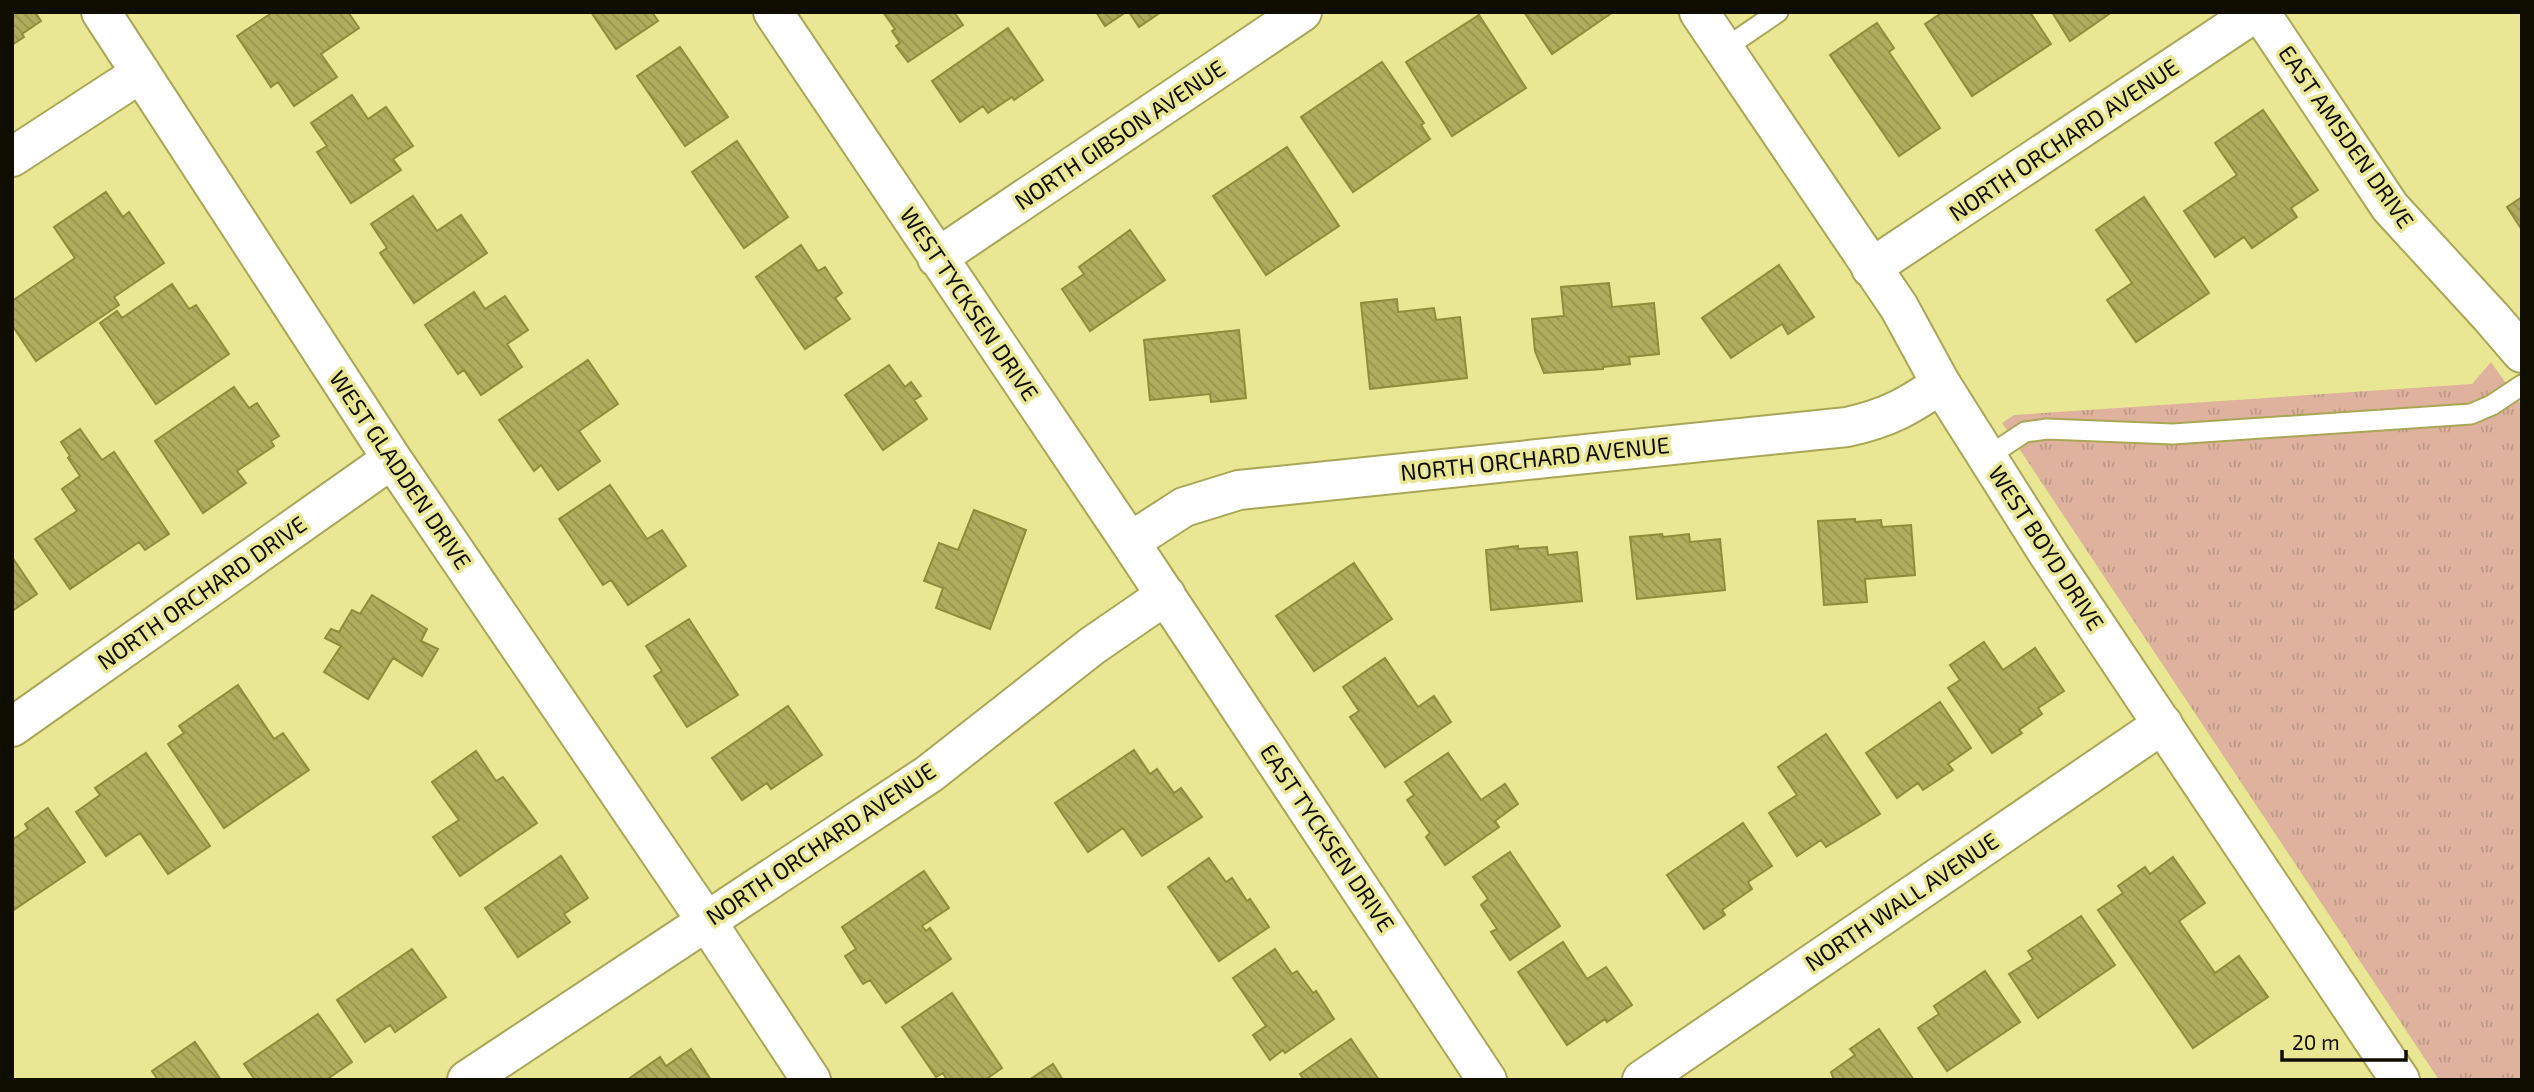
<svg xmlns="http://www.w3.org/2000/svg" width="2534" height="1092" viewBox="0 0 2534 1092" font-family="'Exo 2',sans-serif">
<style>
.grass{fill:url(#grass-tufts)}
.building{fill:url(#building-back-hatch);stroke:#8f8c3a;stroke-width:2}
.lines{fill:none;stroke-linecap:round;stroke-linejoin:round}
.service-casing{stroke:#a9a655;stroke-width:23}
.minor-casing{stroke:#a9a655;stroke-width:42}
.tertiary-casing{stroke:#a9a655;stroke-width:42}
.service{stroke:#fff;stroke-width:19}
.minor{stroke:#fff;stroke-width:38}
.tertiary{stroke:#fff;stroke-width:38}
.labels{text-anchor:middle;stroke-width:7;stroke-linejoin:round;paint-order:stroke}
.street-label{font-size:23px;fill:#0f0d00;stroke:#e9e794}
</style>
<defs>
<pattern id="grass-tufts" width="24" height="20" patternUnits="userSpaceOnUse" patternTransform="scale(1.75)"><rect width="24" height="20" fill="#deb29c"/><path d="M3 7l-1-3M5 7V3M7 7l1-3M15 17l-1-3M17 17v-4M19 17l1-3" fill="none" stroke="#bd9885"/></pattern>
<pattern id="building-back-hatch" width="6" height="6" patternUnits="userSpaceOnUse" patternTransform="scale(1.75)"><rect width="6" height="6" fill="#b0ad5c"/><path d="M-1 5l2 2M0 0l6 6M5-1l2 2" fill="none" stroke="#96944e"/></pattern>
</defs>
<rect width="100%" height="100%" fill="#e9e794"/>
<path class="grass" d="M 2491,362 L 2522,406 L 2522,1080 L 2439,1080 L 2002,423 L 2014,415 L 2472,384 Z"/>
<path class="building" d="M 12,12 L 35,12 L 41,21 L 22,34 L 24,37 L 12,45 Z
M 273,12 L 348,12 L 359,28 L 321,54 L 337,77 L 294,106 L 278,82 L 271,87 L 237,36 Z
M 591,12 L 652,12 L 658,21 L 616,49 Z
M 883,12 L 954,12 L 963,25 L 908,62 L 896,46 L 900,43 L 892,31 L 895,29 Z
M 1096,12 L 1126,12 L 1105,26 Z
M 1129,12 L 1161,12 L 1139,27 Z
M 1524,12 L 1613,12 L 1552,54 Z
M 1943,12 L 2030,12 L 2051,44 L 1972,96 L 1925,24 Z
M 2052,12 L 2112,12 L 2070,41 Z
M 1479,15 L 1526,88 L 1452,136 L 1406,62 Z
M 1877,23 L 1894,48 L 1889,52 L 1940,128 L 1899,156 L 1830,55 Z
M 1008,28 L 1043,80 L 1014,100 L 1012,97 L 988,113 L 983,106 L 960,122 L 932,81 Z
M 680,47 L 728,117 L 685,146 L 637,76 Z
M 1382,62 L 1424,123 L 1421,125 L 1430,139 L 1353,192 L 1301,117 Z
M 352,95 L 368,119 L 386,107 L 413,146 L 393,159 L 401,170 L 351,203 L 317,152 L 327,146 L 311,123 Z
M 2263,110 L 2318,190 L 2291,208 L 2297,217 L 2252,248 L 2244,237 L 2215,257 L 2184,211 L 2237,175 L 2215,143 Z
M 737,141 L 788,217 L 744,248 L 692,172 Z
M 1287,147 L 1339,226 L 1266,275 L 1213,196 Z
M 106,192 L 123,217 L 129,212 L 164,263 L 114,297 L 119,305 L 36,361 L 12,325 L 12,301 L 75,258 L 54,227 Z
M 413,196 L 437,231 L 461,215 L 487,253 L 414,303 L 380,253 L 387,248 L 371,224 Z
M 2144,197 L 2209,293 L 2136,342 L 2107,300 L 2132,283 L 2096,230 Z
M 2522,197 L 2522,230 L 2507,207 Z
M 1130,230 L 1165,280 L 1090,331 L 1062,289 L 1084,274 L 1079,267 Z
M 801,245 L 818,271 L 825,267 L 842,293 L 835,298 L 850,319 L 805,349 L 756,277 Z
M 1779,265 L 1814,317 L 1788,334 L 1782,324 L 1731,358 L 1702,318 Z
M 1609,283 L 1612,307 L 1654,303 L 1659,354 L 1629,357 L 1630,364 L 1603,367 L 1603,369 L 1544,373 L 1535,351 L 1532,319 L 1564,316 L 1561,287 Z
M 172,284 L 189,309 L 196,305 L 229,354 L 156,404 L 100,323 L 117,311 L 122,318 Z
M 474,292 L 485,309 L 505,296 L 528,330 L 507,344 L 522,367 L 481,395 L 464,370 L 458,374 L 425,325 Z
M 1397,299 L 1398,312 L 1434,308 L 1436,320 L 1460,317 L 1467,378 L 1370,389 L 1361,303 Z
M 1239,330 L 1246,398 L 1211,402 L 1210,394 L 1150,400 L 1144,340 Z
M 588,360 L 618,404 L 579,431 L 600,461 L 558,490 L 541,465 L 534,471 L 499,420 Z
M 889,365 L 905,387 L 911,382 L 921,396 L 914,400 L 927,419 L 883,450 L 845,395 Z
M 234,387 L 249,408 L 257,403 L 279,436 L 271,441 L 274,446 L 237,471 L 246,483 L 203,513 L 155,441 Z
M 80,429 L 102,460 L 114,452 L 169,534 L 145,550 L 139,542 L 70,589 L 35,539 L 77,511 L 62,489 L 80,476 L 68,458 L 70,456 L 61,442 Z
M 610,485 L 647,539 L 662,530 L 686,566 L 628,605 L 611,580 L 603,585 L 559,519 Z
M 974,510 L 1026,530 L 990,629 L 936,608 L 943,588 L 924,581 L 939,543 L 958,550 Z
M 1855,519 L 1855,522 L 1881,520 L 1882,527 L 1911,525 L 1915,575 L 1865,579 L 1867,602 L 1824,605 L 1818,521 Z
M 1662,534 L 1663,537 L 1689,534 L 1690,542 L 1720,539 L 1725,590 L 1637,599 L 1630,537 Z
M 1518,546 L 1518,549 L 1547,547 L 1548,555 L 1577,552 L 1582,601 L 1491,610 L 1486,550 Z
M 12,557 L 37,594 L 12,611 Z
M 1354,563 L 1392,619 L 1314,671 L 1276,616 Z
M 372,595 L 427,629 L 421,641 L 438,649 L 422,676 L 393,658 L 368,699 L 324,672 L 341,646 L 325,638 L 331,629 L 339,632 L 352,610 L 360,614 Z
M 689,619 L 738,695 L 687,727 L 654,676 L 662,671 L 646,646 Z
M 1984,642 L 2003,670 L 2035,648 L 2064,691 L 2038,708 L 2042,714 L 2019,730 L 2022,733 L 1992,753 L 1948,688 L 1960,680 L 1950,665 Z
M 1385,658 L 1418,707 L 1434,696 L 1451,722 L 1385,767 L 1350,717 L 1359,711 L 1343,687 Z
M 238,685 L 274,739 L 283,733 L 309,770 L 224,828 L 168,744 L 184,733 L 179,726 Z
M 1940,702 L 1971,748 L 1948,764 L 1953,770 L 1923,790 L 1918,783 L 1897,798 L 1866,753 Z
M 788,706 L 822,755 L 771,789 L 767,783 L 742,800 L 712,758 Z
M 1826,734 L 1880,814 L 1826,847 L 1821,840 L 1797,856 L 1769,813 L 1797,795 L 1778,767 Z
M 1134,750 L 1150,774 L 1157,769 L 1174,793 L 1181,788 L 1202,817 L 1142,856 L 1123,828 L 1088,852 L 1055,803 Z
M 476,751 L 496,781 L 503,777 L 537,823 L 460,876 L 433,837 L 459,820 L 432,782 Z
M 146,753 L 210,846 L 168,874 L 140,833 L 106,856 L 76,812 L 100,795 L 95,788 Z
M 1448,753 L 1481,800 L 1505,784 L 1518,804 L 1495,821 L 1499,827 L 1445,865 L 1426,837 L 1430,833 L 1407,800 L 1414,795 L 1405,782 Z
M 48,808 L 85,862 L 12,911 L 12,840 L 28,829 L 25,824 Z
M 1743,823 L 1772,866 L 1748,882 L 1752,889 L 1722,910 L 1725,915 L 1704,929 L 1667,875 Z
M 1510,852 L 1560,926 L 1510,960 L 1491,932 L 1497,929 L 1481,905 L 1488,899 L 1473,877 Z
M 561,856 L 588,898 L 564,914 L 570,922 L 518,957 L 485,908 Z
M 2173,857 L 2205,903 L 2179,921 L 2215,973 L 2239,956 L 2268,997 L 2193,1048 L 2098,910 L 2123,893 L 2118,886 L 2145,867 L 2150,874 Z
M 1209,858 L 1226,882 L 1232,878 L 1247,901 L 1250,899 L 1269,927 L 1219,961 L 1168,887 Z
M 924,871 L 949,908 L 922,926 L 926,931 L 930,928 L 951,959 L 886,1003 L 870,980 L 863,984 L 845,956 L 856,949 L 842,927 Z
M 2081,916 L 2115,965 L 2038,1018 L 2009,974 L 2033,959 L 2028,951 Z
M 1563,942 L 1587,979 L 1606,967 L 1632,1005 L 1607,1022 L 1605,1019 L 1567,1045 L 1518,972 Z
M 412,949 L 446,997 L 395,1032 L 390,1025 L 365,1042 L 337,1000 Z
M 1275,949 L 1292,974 L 1297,971 L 1313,993 L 1316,991 L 1334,1019 L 1285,1053 L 1283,1050 L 1270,1060 L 1253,1035 L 1266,1026 L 1233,978 Z
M 1985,971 L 2020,1022 L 1947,1071 L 1918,1028 L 1939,1014 L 1934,1006 Z
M 952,993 L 1002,1068 L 985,1080 L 947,1080 L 943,1073 L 936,1077 L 902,1027 Z
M 318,1014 L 352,1062 L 326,1080 L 255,1080 L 244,1064 Z
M 1879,1029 L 1914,1080 L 1834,1080 L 1831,1072 L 1855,1055 L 1850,1049 Z
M 1351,1039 L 1379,1080 L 1304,1080 L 1300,1074 Z
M 195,1042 L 221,1080 L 158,1080 L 152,1071 Z
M 691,1049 L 711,1080 L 627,1080 L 660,1057 L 666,1066 Z
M 1053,1064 L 1063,1080 L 1029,1080 Z"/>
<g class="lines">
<defs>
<path id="service" d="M 1724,49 L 1778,12
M 1987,457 L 2025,432 L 2047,429 L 2173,434 L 2471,414 L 2492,405 L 2522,385"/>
<path id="minor" d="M 101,12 L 392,459 L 707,922 L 811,1080
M 773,12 L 1130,542 L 1487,1080
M 2260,12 L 2390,207 L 2491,317 L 2522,353
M 12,157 L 141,73
M 937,258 L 1302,12
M 1871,268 L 2256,12
M 1130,542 L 1184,507 L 1239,490 L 1847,427 C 1888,418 1907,407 1941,384
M 12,727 L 392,459
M 467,1080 L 929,774 L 1092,646 L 1166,595
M 1642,1080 L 2163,724"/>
<path id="tertiary" d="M 1699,12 L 1899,307 L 1941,384 L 2049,555 L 2400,1080"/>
</defs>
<use href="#service" class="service-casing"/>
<use href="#minor" class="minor-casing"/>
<use href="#tertiary" class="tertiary-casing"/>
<use href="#service" class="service"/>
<use href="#minor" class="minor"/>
<use href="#tertiary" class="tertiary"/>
</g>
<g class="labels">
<g class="street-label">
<text transform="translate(1120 135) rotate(-34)" y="8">NORTH GIBSON AVENUE</text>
<text transform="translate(2346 137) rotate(55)" y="8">EAST AMSDEN DRIVE</text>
<text transform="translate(2064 140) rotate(-34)" y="8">NORTH ORCHARD AVENUE</text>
<text transform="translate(969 304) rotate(56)" y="8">WEST TYCKSEN DRIVE</text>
<text transform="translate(1535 459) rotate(-6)" y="8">NORTH ORCHARD AVENUE</text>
<text transform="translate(400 470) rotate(56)" y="8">WEST GLADDEN DRIVE</text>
<text transform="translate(2046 548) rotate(57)" y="8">WEST BOYD DRIVE</text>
<text transform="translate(202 593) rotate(-35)" y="8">NORTH ORCHARD DRIVE</text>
<text transform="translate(1327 838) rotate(56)" y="8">EAST TYCKSEN DRIVE</text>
<text transform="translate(821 844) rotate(-34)" y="8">NORTH ORCHARD AVENUE</text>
<text transform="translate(1902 902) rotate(-34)" y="8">NORTH WALL AVENUE</text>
</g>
</g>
<rect width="2534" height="1092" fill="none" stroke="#0f0d00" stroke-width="28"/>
<path d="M2282 1050v10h124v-10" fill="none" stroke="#0f0d00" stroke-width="3.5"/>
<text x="2292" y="1050" font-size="21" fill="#0f0d00" stroke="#e9e794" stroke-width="5" paint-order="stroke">20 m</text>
</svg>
